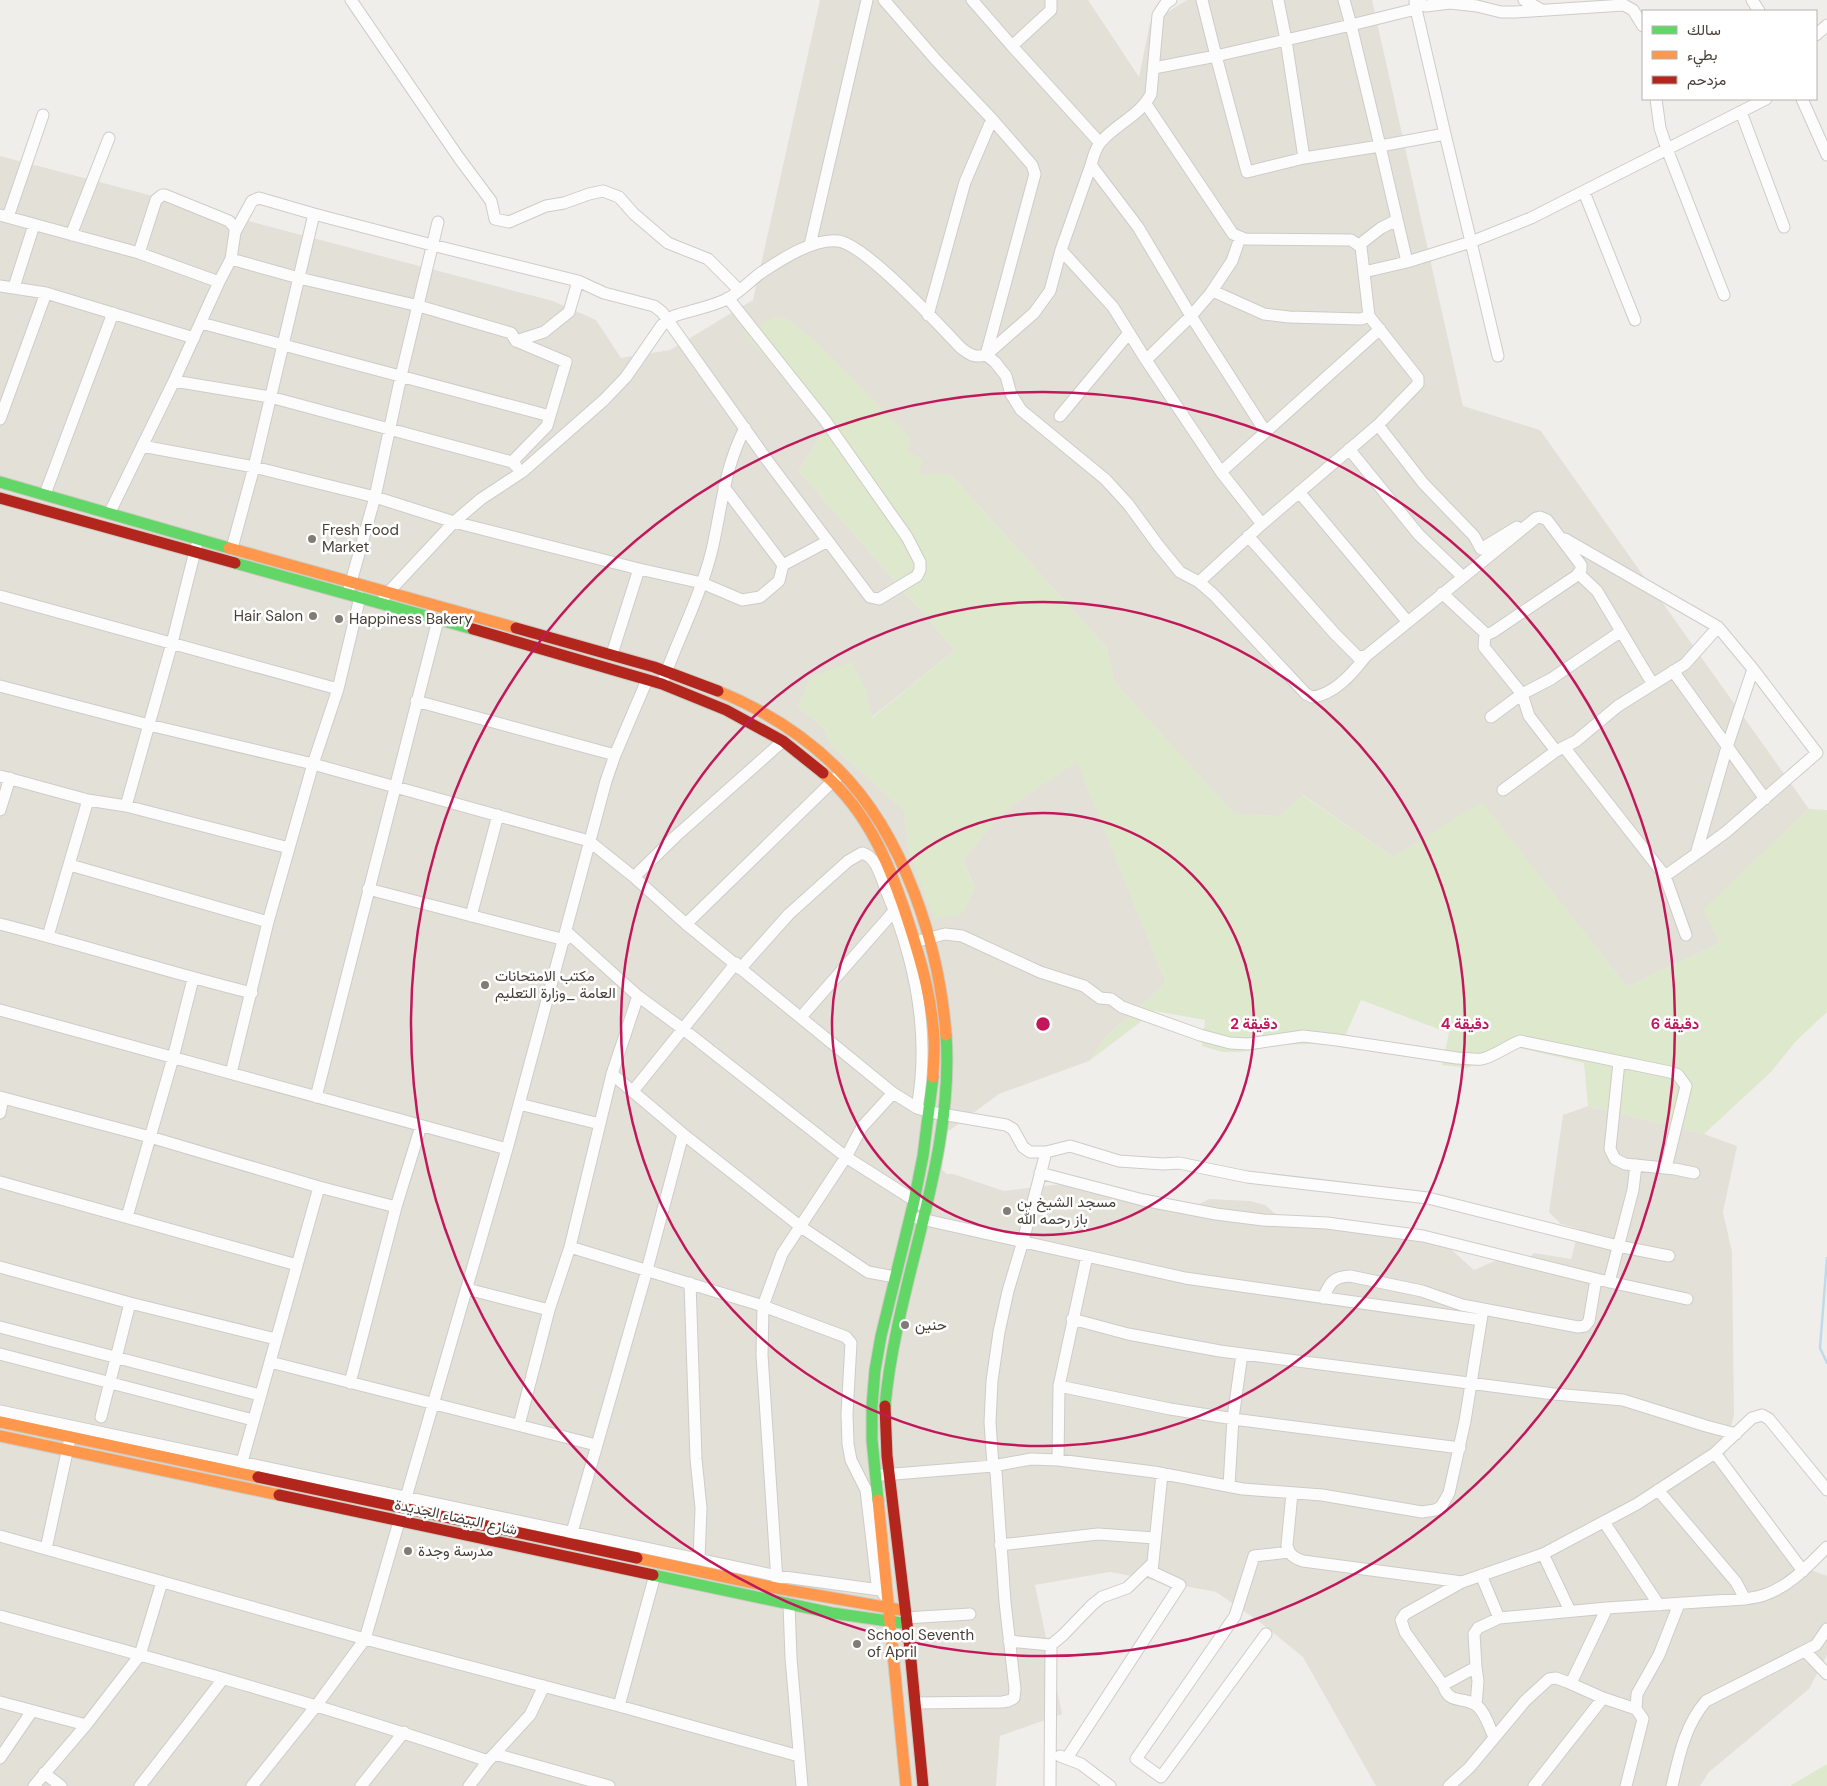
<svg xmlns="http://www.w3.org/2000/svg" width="1827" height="1786" viewBox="0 0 1827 1786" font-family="'DM Sans',Vazirmatn,sans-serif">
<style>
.residential{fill:#e3e0d8}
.green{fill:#dee8cc}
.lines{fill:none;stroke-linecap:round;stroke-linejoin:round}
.stream{stroke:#bedaeb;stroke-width:2.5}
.street-casing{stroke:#ceccc8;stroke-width:13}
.fast-casing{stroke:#cecbc2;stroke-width:13}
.slow-casing{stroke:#cecbc2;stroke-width:13}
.jam-casing{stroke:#cecbc2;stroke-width:13}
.street{stroke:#fdfcfc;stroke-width:11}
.fast{stroke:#63d668;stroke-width:11}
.slow{stroke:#ff974d;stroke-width:11}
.jam{stroke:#b3261e;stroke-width:11}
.ring{fill:none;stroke:#c2185b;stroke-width:2.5}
.poi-dot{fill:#827c76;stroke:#fff;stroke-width:2}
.labels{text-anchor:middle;stroke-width:5;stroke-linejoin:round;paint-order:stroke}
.poi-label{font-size:15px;fill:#463f37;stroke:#fff;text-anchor:start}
.street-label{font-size:15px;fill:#463f37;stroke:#fff}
.centre{fill:#c2185b;stroke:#fff;stroke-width:2.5}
.ring-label{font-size:15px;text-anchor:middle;font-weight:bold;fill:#c2185b;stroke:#fff;stroke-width:5;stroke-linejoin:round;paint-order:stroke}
</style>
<rect width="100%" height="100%" fill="#f0eeeb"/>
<path class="residential" d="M 820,0 L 1088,0 L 1139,77 L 1150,23 L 1187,0 L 1372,0 L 1463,406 L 1540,430 L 1809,809 L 1704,909 L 1720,943 L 1627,987 L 1482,803 L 1393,857 L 1303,795 L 1280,816 L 1235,815 L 1115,683 L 1106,647 L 950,474 L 918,474 L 908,451 L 793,323 L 783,318 L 771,319 L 827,425 L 799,471 L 955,650 L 871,718 L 866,690 L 823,673 L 811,677 L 798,707 L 824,728 L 831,745 L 904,810 L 909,853 L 975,888 L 963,859 L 998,818 L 1018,801 L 1077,761 L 1166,983 L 1107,1036 L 1089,1061 L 999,1094 L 946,1133 L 942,1170 L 947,1174 L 953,1174 L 1004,1191 L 1071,1183 L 1197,1205 L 1209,1199 L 1250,1201 L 1265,1205 L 1278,1216 L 1433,1233 L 1474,1270 L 1499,1259 L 1526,1261 L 1534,1253 L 1571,1259 L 1579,1229 L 1561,1224 L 1549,1212 L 1563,1115 L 1588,1106 L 1704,1134 L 1737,1146 L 1723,1212 L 1732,1252 L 1734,1415 L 1722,1466 L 1803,1567 L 1827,1576 L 1827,1655 L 1809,1689 L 1709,1772 L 1700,1786 L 1376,1786 L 1303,1657 L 1261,1623 L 1216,1592 L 1110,1572 L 1035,1585 L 1062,1714 L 1000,1736 L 996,1786 L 0,1786 L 0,156 L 553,301 L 596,320 L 621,358 L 670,350 L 753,300 Z"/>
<path class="green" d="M 783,318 L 793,323 L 816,342 L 911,438 L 908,451 L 923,460 L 919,474 L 950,474 L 1106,647 L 1115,683 L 1235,814 L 1280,816 L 1302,795 L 1393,857 L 1482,802 L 1627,987 L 1720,943 L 1703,909 L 1809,809 L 1827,810 L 1827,1012 L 1796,1041 L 1771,1072 L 1704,1134 L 1588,1106 L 1584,1063 L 1503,1044 L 1478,1063 L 1467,1068 L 1442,1065 L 1449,1033 L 1361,1000 L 1342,1043 L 1279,1045 L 1241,1052 L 1222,1052 L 1202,1046 L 1205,1020 L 1155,1011 L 1089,1061 L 1107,1036 L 1166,983 L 1077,762 L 1018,801 L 998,818 L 963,859 L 975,888 L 962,914 L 934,919 L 909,853 L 904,810 L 831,745 L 824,728 L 798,707 L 811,677 L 852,662 L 866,690 L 872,718 L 955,650 L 799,471 L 827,425 L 743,333 L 771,319 Z
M 1827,1764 L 1827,1786 L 1790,1786 Z"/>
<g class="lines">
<path class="stream" d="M 1827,1258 L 1820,1348 L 1827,1363"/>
<defs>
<path id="street" d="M 351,0 L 459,158 L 491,201 L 495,219 L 509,222 L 546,206 L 564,203 L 589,194 L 603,191 L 619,197 L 634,214 L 668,243 L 708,259 L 739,290
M 884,0 L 936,60 L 992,119 L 1032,165 L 1035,174 L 986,355 L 995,362 L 1006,376 L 1011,394 L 1021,410 L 1105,479 L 1128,504 L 1158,545 L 1180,572 L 1199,582 L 1214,595 L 1306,694 L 1312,697 C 1334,695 1353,673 1366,656
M 972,0 L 1012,46
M 1051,0 L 1051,10 L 1012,46 L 1100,143
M 1278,0 L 1286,40 L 1351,25 L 1380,146 L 1304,158
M 1344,0 L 1351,25 L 1416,9 L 1415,2
M 1417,0 L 1415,3 L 1426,6 L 1450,3 L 1477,6 L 1501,12 L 1515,12 L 1624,5 L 1633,10 L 1643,26
M 1524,0 L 1540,9
M 1752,0 L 1759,11
M 1416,9 L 1445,134 L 1380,146 L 1407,262 L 1471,242 L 1445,134
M 1816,35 L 1827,25
M 1154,68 L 1216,56 L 1247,172 L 1304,158 L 1286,40 L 1216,56 L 1202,0
M 1656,99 L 1660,128 L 1667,149 L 1724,295
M 1802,99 L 1827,155
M 1146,104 L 1233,234 L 1245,239 L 1351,240 L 1361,247 L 1369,316 L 1418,378 L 1418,384 L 1378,425 L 1262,524 L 1199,582
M 1741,112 L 1784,227
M 1091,165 L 1138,227 L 1191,316 L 1265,431
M 1584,192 L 1635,320
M 0,215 L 139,253 L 219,282
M 8,217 L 43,115
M 71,235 L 109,138
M 810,245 L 867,0
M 1359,245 L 1381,228 L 1397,220
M 1061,250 L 1113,307 L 1146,360 L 1221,472 L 1262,524
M 139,253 L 156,200 L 162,195 L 165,195 L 229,221 L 235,228 L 235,232
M 231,259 L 299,278 L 419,306 L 511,333 L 516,341 L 566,362 L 547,426 L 512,462
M 1364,272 L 1407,262
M 0,286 L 46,293 L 194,338
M 14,287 L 34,225
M 1210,294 L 1232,261 L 1240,238
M 928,315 L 965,182 L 992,119
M 201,323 L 550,416
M 516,341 L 544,332 L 569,312 L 578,281
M 1498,356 L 1471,242 L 1531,218 L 1766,99
M 1146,360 L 1191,316 L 1210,294 L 1215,292 L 1264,314 L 1289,317 L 1361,319 L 1369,316
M 174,381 L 270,397 L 512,462 L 516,466
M 1060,416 L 1129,333
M 0,419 L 46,293
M 1378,425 L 1423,483 L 1474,536 L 1481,549 L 1517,527
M 142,446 L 254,467 L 375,497 L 454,522 L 639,569 L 702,583 L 742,600 L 760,597 L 779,581 L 783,565
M 1349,449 L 1419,535 L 1462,576
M 1221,472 L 1380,329
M 724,487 L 783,565 L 828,541
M 1299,492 L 1407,621
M 45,494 L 113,313
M 110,512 L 174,381 L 219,282 L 231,259 L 235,232 L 252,201 L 259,198 L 314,214 L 432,245 L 578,281 L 604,293 L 654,306 L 662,312 L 767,460 L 870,597 L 879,599 L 917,576 L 920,570 L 920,562 L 907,537 L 824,419 L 728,298
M 1248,536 L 1335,634 L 1358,657 L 1366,656 L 1536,518 L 1540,517 L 1547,520 L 1581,565 L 1581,570 L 1576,576 L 1493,632 L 1488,634 L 1485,633 L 1442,593
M 1565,539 L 1718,627 L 1753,669 L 1817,753 L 1726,832 L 1696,854
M 232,548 L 254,467 L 314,214
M 1579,574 L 1597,591 L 1652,683
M 349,589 L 375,497 L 401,376 L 438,222
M 0,596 L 338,689
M 384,597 L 454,522 L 481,499 L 522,472 L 604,400 L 626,377 L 662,325 L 674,316 C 692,310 712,307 729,298 C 741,291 751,280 762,272 C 782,259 814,238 838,241 C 865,244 940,326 961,348 C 970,355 975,358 986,355 L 1034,313 L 1050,291 L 1061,250 L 1091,165 C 1093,158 1095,149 1100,143 C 1115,124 1140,116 1151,94 L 1158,15 L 1166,3 L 1171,0
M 1485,633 L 1484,647 L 1522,694 L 1529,716 L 1556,751
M 612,654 L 639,569
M 1673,671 L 1765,799
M 664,678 C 680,635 701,594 712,550 C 722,506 724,469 745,428
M 0,686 L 149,725 L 313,764 L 589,841 L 634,877 L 686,924 L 893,1093 L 917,1108 L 930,1112 L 1006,1125 L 1013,1129 L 1023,1147 L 1030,1152 L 1046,1152 L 1070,1146 L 1119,1161 L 1163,1164 L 1179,1163 L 1247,1177 L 1428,1198 L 1618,1246 L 1669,1256
M 416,701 L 615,755
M 1491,717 L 1522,694 L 1551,679 L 1620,632
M 1564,747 L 1665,876
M 0,776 L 88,800 L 126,806 L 289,848
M 1503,790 L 1556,751 L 1576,741 L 1618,706 L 1685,664 L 1718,627
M 126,806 L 172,643 L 196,547
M 0,810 L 10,778
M 70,865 L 268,922
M 634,877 L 676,836 L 783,741
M 368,889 L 565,940
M 471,916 L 498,815
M 0,924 C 84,945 167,972 252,993
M 686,924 L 837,777
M 567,932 L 638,996 L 683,1029 L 846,1157 L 920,1204
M 1686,935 L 1665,876 L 1696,854 L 1727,747 L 1753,669
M 48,936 L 88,800
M 922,940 L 945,934 L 962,936 L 1040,972 L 1084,986 L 1100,998 L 1111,999 L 1122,1007 L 1200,1035 L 1230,1043 L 1248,1044 L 1303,1036 L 1337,1040 L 1457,1058 C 1464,1058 1474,1060 1482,1059 C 1495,1056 1507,1046 1520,1041 L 1670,1072 L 1678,1075 L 1686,1086 L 1666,1168
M 740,969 L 789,914 L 848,861 L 862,853 C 876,856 881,877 886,890 C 915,959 931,1033 917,1108
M 0,1010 L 507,1149
M 801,1017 L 895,910
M 1619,1062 L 1610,1149 L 1615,1159 L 1625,1164 L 1675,1169 L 1694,1173
M 231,1073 L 268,922 L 313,764 L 338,689 L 360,597
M 612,1074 L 683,1134 L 801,1227 L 868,1272 L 895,1277
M 633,1091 L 736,963
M 0,1097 L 150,1137 L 319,1187 L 396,1207
M 316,1097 L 438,620
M 519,1104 L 600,1124
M 0,1113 L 3,1098
M 1040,1173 L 1143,1200 L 1216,1214 L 1263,1220 L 1327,1223 L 1423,1236 L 1596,1279 L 1687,1299
M 0,1182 L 297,1265
M 127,1217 L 173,1058 L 193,979
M 917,1218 L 1185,1278 L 1481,1320
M 570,1247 L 763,1306 L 846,1337 L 851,1343 L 847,1414 L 848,1444 L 851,1460 L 866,1490 L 877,1584 L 884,1595
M 0,1267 L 130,1303 L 276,1339
M 1609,1282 L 1633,1190 L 1636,1165
M 690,1283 L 696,1459 L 701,1508 L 699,1559
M 467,1289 L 549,1310
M 1323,1298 C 1330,1283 1332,1277 1350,1276 L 1422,1291 L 1462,1305 L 1578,1327 L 1585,1326 L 1589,1321 L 1596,1279
M 1072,1319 L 1128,1334 L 1220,1351 L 1554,1394 L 1623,1400 L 1706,1426 L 1736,1434
M 0,1327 L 260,1395
M 0,1354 L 253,1420
M 270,1362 L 596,1445
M 350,1383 L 396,1207 L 421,1126
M 1059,1386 L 1170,1409 L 1241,1420 L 1460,1448
M 0,1411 L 777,1576 L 880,1590
M 101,1417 L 130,1303
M 519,1425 L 549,1310 L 570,1247 L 612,1074 L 638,996
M 1715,1453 L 1803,1571
M 1058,1460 L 1059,1386 L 1087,1256
M 240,1469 L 319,1187
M 882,1475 L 993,1466 L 1031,1459 L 1058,1460 L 1154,1472 L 1243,1489 L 1322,1495 L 1422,1512 L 1435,1510 L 1441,1507 L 1449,1493 L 1465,1421 L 1483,1309
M 1229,1486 L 1233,1418 L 1242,1354
M 1658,1490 L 1736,1582 L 1745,1599
M 1827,1490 L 1769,1419 L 1762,1415 L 1752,1418 L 1715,1453 L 1637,1504 L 1543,1554 L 1462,1582 L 1405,1614 L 1401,1620 L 1405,1632 L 1443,1685 L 1476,1667 L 1474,1634 L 1478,1628 L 1499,1618 L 1607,1608 L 1745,1599 C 1751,1598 1758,1597 1764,1595 C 1789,1587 1809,1565 1827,1547
M 1292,1493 L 1287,1545 C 1289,1555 1294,1558 1303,1561 L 1462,1582
M 1604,1522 L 1659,1605
M 0,1536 L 365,1639 L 619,1706 L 799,1756
M 570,1539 L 647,1270 L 683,1134
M 1000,1545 L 1098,1534 L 1155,1538
M 46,1549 L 69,1443
M 1543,1554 L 1570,1611
M 1481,1575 L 1499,1618
M 777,1581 L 762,1355 L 763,1306 L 782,1254 L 846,1157 L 862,1127 L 893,1093
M 789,1604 L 791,1658 L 802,1786
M 0,1616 C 163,1661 327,1706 488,1761
M 905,1618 L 970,1614
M 1266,1634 L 1161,1777 L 1136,1759 L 1235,1616 L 1254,1556 L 1289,1552
M 1009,1641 L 1051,1645 L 1050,1786
M 1051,1645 L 1063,1635 L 1092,1605 L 1102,1597 L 1127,1588 L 1153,1563
M 1805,1651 L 1827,1674
M 1571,1683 L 1607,1608
M 1443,1685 C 1449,1705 1462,1696 1476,1705 C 1485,1711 1489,1727 1494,1737
M 0,1702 L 86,1725
M 915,1703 L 1002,1702 L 1008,1701 L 1014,1698 L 1015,1689 L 1005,1602 L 996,1472 L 993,1466 L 990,1422 L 992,1381 L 999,1332 L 1008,1291 L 1023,1241 L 1046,1152
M 1476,1705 L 1478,1681 L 1476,1667
M 619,1706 L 655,1575
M 495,1754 L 609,1786
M 1060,1756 L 1081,1764 L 1110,1786
M 0,1758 L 32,1711
M 1067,1758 L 1180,1585 L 1152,1572 L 1162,1474
M 44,1773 L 61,1786
M 34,1786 L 86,1725 L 140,1655 L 162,1582
M 140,1786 L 223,1679
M 252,1786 L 316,1706 L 365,1639 L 507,1149 L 606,781 L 615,755 L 647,680
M 361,1786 L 404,1732
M 469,1786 L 488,1761 L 530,1715 L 544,1686
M 1449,1786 L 1469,1768 L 1525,1701 L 1549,1679 L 1556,1678 L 1567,1682 L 1603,1698 L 1636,1709
M 1534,1786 L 1603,1698
M 1626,1786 L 1643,1719 L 1636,1709 L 1637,1694 L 1659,1655 L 1679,1604
M 1672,1786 C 1679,1756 1685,1725 1706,1701 L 1816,1645 L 1827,1629"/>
<path id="fast" d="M 0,482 L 229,548
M 235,563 L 473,629
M 885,1406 C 896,1282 955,1160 946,1035
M 878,1500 L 872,1440 L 872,1406 L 875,1370 L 881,1336 L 914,1201 L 923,1156 L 933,1077
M 653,1575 L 832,1613 L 902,1623"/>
<path id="slow" d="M 229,548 L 516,628
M 718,691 C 762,709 804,735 838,769 C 904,835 939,944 946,1035
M 823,773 C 870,813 892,870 910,927 C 922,964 932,1000 934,1039 C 935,1052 933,1065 933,1077
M 0,1422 L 258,1477
M 0,1436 L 279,1495
M 878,1500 L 906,1786
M 637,1558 L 776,1588 L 901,1610"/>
<path id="jam" d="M 0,498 L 235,563
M 516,628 L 654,667 L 718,691
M 473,629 L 662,684 L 726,710 L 783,741 L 823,773
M 885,1406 L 887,1456 L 909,1640 L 923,1786
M 258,1477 L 637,1558
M 279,1495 L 653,1575"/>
</defs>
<use href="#street" class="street-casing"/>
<use href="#fast" class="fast-casing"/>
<use href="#slow" class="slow-casing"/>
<use href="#jam" class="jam-casing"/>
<use href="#street" class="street"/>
<use href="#fast" class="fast"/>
<use href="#slow" class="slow"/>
<use href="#jam" class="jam"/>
</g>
<g class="ring">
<circle cx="1043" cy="1024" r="211"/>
<circle cx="1043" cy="1024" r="422"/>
<circle cx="1043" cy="1024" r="632"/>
</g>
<g class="poi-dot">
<circle cx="312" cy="539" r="5"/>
<circle cx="313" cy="616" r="5"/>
<circle cx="339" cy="619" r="5"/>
<circle cx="485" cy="985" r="5"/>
<circle cx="1007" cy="1211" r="5"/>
<circle cx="905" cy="1325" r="5"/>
<circle cx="408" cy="1551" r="5"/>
<circle cx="857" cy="1644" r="5"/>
</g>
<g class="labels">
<g class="poi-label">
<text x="322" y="535">Fresh Food<tspan x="322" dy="17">Market</tspan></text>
<text x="303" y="621" text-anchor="end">Hair Salon</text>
<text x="349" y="624">Happiness Bakery</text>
<text x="495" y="981">مكتب الامتحانات<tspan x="495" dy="17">العامة _وزارة التعليم</tspan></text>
<text x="1017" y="1207">مسجد الشيخ بن<tspan x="1017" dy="17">باز رحمه الله</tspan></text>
<text x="915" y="1330">حنين</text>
<text x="418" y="1556">مدرسة وجدة</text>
<text x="867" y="1640">School Seventh<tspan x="867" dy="17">of April</tspan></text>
</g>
<g class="street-label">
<text transform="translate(456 1517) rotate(12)" y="5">شارع البيضاء الجديدة</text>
</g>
</g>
<circle cx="1043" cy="1024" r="8" class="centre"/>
<g class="ring-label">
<text x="1254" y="1029">2 دقيقة</text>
<text x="1465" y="1029">4 دقيقة</text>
<text x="1675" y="1029">6 دقيقة</text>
</g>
<rect x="1642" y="10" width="175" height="90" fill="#ffffff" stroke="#b5b2af"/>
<rect x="1652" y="26" width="25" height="8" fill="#63d668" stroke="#b5b2af"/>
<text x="1687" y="35" font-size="15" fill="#463f37">سالك</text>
<rect x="1652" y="51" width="25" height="8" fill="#ff974d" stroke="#b5b2af"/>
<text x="1687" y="60" font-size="15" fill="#463f37">بطيء</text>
<rect x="1652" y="76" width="25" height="8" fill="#b3261e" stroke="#b5b2af"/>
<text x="1687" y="85" font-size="15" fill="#463f37">مزدحم</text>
</svg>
